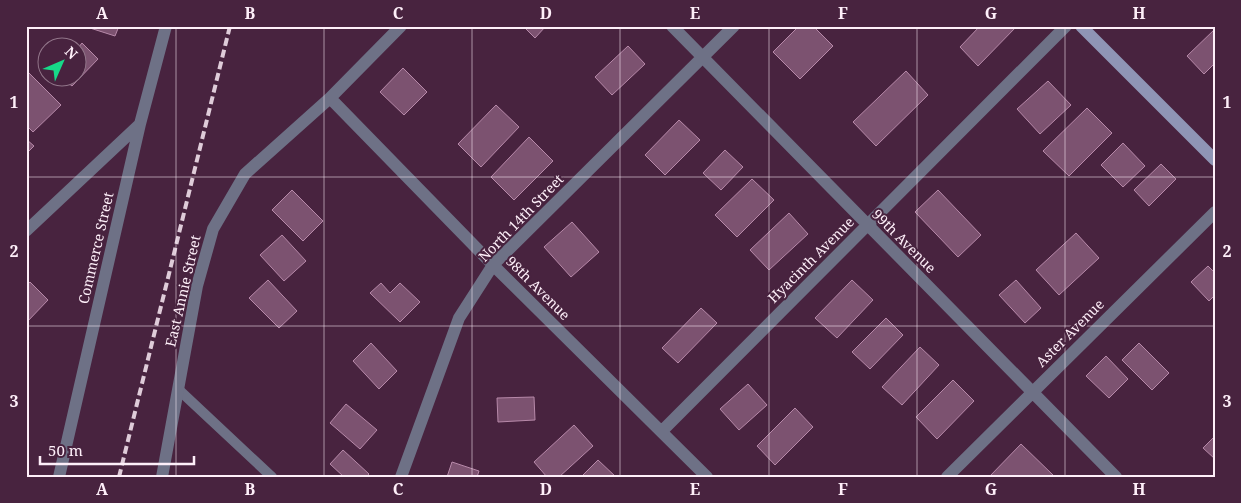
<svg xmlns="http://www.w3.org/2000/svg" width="1241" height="503" viewBox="0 0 1241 503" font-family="'Noto Serif',serif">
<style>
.building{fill:#7c5270;stroke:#b789a9}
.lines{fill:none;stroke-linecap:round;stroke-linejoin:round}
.lane{stroke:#6e7186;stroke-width:10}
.street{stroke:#6e7186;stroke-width:12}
.secondary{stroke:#8f95b5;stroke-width:12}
.rail{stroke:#dfccd9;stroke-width:4;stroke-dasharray:8 4;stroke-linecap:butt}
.grid{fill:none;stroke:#feeff9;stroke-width:1;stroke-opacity:0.55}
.labels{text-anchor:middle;stroke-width:4;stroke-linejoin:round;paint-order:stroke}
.street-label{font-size:14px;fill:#feeff9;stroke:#48233f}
.neatline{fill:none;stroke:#feeff9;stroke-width:2}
.grid-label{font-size:16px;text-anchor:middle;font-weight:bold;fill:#feeff9}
</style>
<rect width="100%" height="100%" fill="#48233f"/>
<path class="building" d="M 91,26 L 119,26 L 115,36 L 90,28 Z
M 523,26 L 546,26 L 535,38 Z
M 799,26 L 813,26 L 833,46 L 800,79 L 773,52 Z
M 980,26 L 1017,26 L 978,66 L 960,47 Z
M 1215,29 L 1215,63 L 1204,74 L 1187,56 Z
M 82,43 L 98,59 L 72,86 L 62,78 L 78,78 L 78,48 Z
M 628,46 L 645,64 L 612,95 L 595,77 Z
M 403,68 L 427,92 L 404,115 L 380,92 Z
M 906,71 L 928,95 L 876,146 L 853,122 Z
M 28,72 L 61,105 L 33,132 L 26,125 L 26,74 Z
M 1048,81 L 1071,105 L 1040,134 L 1017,109 Z
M 496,105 L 519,127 L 481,167 L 458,144 Z
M 1087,108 L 1112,133 L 1069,176 L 1043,151 Z
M 679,120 L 700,140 L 665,175 L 645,155 Z
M 529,137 L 553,161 L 514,200 L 491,177 Z
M 26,139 L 34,146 L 26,154 Z
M 1123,143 L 1145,166 L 1123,187 L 1101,165 Z
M 725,150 L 743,167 L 721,190 L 703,173 Z
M 1161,164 L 1176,179 L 1149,206 L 1134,190 Z
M 752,179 L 774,200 L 737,237 L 715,215 Z
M 292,190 L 323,221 L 303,241 L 272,210 Z
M 938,190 L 981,235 L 958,257 L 915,212 Z
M 789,213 L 808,234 L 769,270 L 750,250 Z
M 572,222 L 599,252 L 571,277 L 544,247 Z
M 1076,233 L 1099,258 L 1059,295 L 1036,270 Z
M 282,235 L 306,261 L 284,281 L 260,255 Z
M 1208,266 L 1215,273 L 1215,295 L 1209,301 L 1191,282 Z
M 268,280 L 297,311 L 279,328 L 249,298 Z
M 852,280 L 873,300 L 837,338 L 815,318 Z
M 1016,280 L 1041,308 L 1025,323 L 999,295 Z
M 30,282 L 48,300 L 26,323 L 26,286 Z
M 381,283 L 390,293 L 400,283 L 420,302 L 400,322 L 370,293 Z
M 701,308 L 717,323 L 678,363 L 662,348 Z
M 886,318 L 903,335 L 870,369 L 852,352 Z
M 371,343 L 397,371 L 379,389 L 353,361 Z
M 1139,343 L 1169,373 L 1152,390 L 1122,360 Z
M 920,347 L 939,365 L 902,405 L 882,387 Z
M 1106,356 L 1128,379 L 1109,398 L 1086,376 Z
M 953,380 L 974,401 L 937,439 L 916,417 Z
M 748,384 L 767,405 L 739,430 L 720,409 Z
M 534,397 L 535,420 L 498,422 L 497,398 Z
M 346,404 L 377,430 L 360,449 L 330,423 Z
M 795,408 L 813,427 L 775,465 L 757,446 Z
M 574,425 L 593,446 L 559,477 L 547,477 L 534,462 Z
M 1215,436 L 1215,459 L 1203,448 Z
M 1021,444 L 1053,475 L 1051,477 L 989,477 Z
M 343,450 L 369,474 L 366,477 L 344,477 L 330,464 Z
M 598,460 L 616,477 L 581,477 Z
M 452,462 L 479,471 L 477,477 L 447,477 Z"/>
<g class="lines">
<path class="lane" d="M 178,389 L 272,477"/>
<path class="street" d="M 672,26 L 1116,477
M 330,98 L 493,265 L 707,477
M 26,231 L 140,124
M 662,431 L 1066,26
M 59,477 L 140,124 L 166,26
M 162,477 L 197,286 L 213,229 L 245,174 L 330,98 L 401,26
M 401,477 L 459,318 L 493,265 L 734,26
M 947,477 L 1215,212"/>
<path class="secondary" d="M 1081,26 L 1215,160"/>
<path class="rail" d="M 119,477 L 230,26"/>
</g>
<path class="grid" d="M 176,26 L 176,477M 324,26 L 324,477M 472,26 L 472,477M 620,26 L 620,477M 769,26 L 769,477M 917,26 L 917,477M 1065,26 L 1065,477M 26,177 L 1215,177M 26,326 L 1215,326"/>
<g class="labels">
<g class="street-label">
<text transform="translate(521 218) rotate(-46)" y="5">North 14th Street</text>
<text transform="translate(904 241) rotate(45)" y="5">99th Avenue</text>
<text transform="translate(96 248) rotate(-77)" y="5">Commerce Street</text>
<text transform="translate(811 260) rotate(-45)" y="5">Hyacinth Avenue</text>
<text transform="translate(538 288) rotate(45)" y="5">98th Avenue</text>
<text transform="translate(183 291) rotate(-77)" y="5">East Annie Street</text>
<text transform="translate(1070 333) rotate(-45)" y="5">Aster Avenue</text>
</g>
</g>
<rect width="1241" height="503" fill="none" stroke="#48233f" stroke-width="55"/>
<g transform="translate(62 62) rotate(45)"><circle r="24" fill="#48233f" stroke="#917589"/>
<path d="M0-4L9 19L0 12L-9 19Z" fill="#17d989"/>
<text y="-8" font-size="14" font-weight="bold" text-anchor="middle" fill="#feeff9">N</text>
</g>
<path d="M40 456v8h154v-8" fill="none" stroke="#feeff9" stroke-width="2.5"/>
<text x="48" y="456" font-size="15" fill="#feeff9" stroke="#48233f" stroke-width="4" paint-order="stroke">50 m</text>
<rect x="28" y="28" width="1186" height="448" class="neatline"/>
<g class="grid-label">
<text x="102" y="19">A</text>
<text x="250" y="19">B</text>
<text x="398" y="19">C</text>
<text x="546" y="19">D</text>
<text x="695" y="19">E</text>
<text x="843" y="19">F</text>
<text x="991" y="19">G</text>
<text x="1139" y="19">H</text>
<text x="14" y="108">1</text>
<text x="1227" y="108">1</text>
<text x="14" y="257">2</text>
<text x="1227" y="257">2</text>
<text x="14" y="407">3</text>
<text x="1227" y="407">3</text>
<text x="102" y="495">A</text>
<text x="250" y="495">B</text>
<text x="398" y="495">C</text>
<text x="546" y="495">D</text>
<text x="695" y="495">E</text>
<text x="843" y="495">F</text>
<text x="991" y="495">G</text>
<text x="1139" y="495">H</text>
</g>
</svg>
